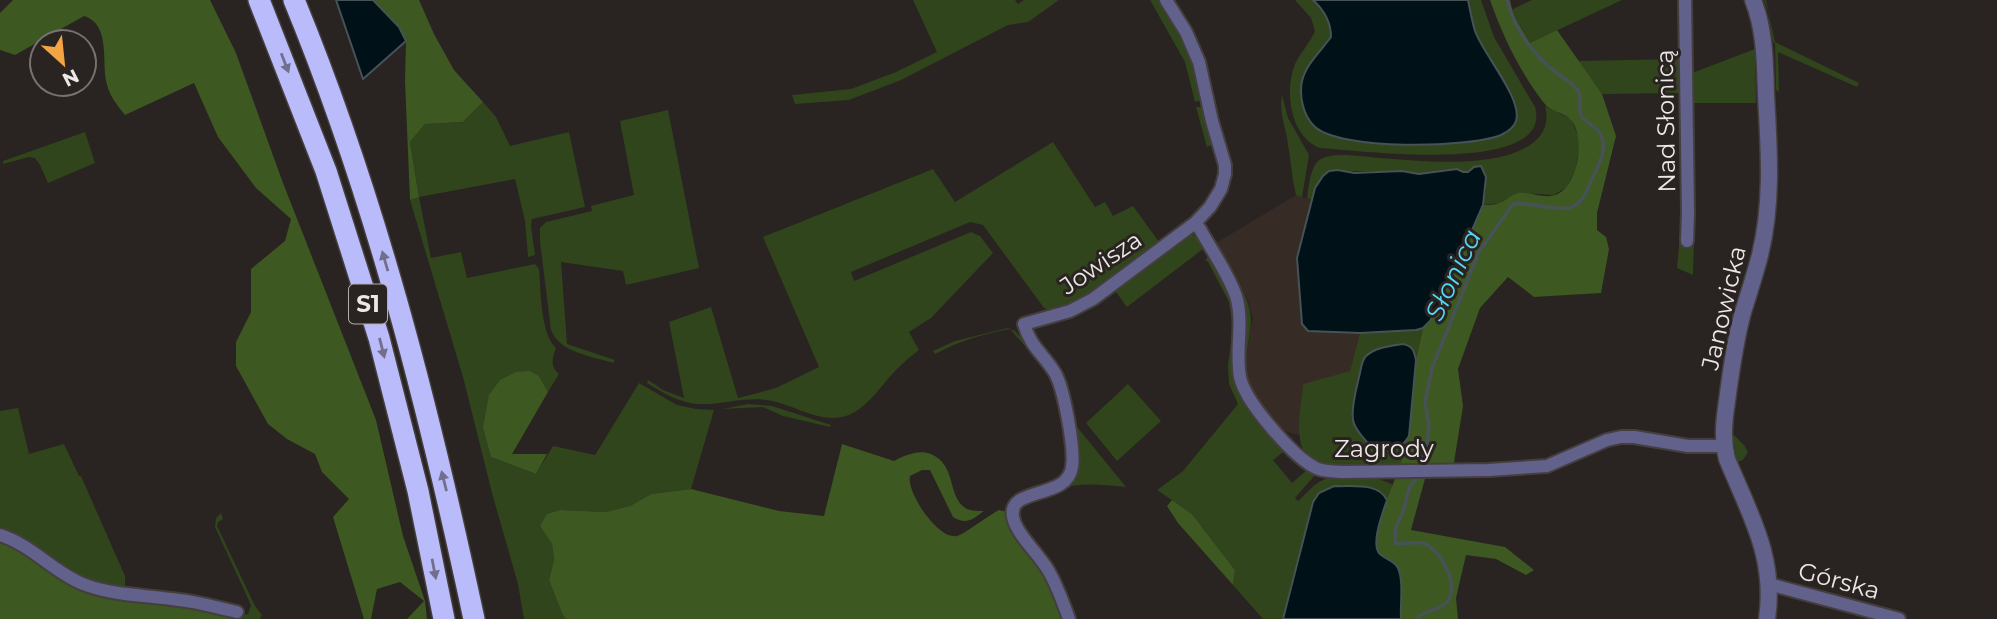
<svg xmlns="http://www.w3.org/2000/svg" width="1997" height="619" viewBox="0 0 1997 619" font-family="Montserrat,sans-serif">
<style>
.built{fill:#372b26}
.green{fill:#30451b}
.forest{fill:#3d5821}
.water{fill:#001218;stroke:#475256;stroke-width:2}
.lines{fill:none;stroke-linecap:round;stroke-linejoin:round}
.stream{stroke:#475256;stroke-width:3.5}
.minor-casing{stroke:#443f3d;stroke-width:16}
.tertiary-casing{stroke:#443f3d;stroke-width:19}
.motorway-casing{stroke:#443f3d;stroke-width:24}
.minor{stroke:#61618c;stroke-width:12}
.tertiary{stroke:#61618c;stroke-width:16}
.motorway{stroke:#babbfb;stroke-width:21}
.oneway{fill:#726f8e}
.labels{text-anchor:middle;stroke-width:6;stroke-linejoin:round;paint-order:stroke}
.shield{fill:#292321;stroke:#b2adac;stroke-width:2}
.shield-label{font-size:23px;font-weight:bold;fill:#ede8e7}
.street-label{font-size:24px;fill:#ede8e7;stroke:#292321}
.water-label{font-size:26px;font-style:italic;fill:#55d7f3;stroke:#292321}
</style>
<rect width="100%" height="100%" fill="#292321"/>
<path class="built" d="M 1296,195 L 1313,200 L 1300,245 L 1308,331 L 1360,333 L 1350,371 L 1304,384 L 1299,435 L 1283,431 L 1271,419 L 1260,405 L 1248,384 L 1246,357 L 1253,318 L 1248,300 L 1216,243 Z"/>
<path class="green" d="M 913,0 L 1015,0 L 1018,4 L 1024,0 L 1059,0 L 1028,22 L 1008,25 L 901,80 L 849,100 L 795,104 L 792,95 L 851,89 L 896,72 L 937,52 Z
M 1150,0 L 1162,0 L 1190,51 L 1204,99 L 1195,102 L 1185,62 Z
M 1295,0 L 1313,0 C 1322,8 1335,23 1331,37 C 1327,52 1306,67 1302,82 C 1300,90 1302,101 1304,109 C 1319,158 1434,143 1474,140 L 1511,92 L 1486,54 L 1475,31 L 1468,0 L 1481,0 L 1494,37 L 1535,107 C 1555,177 1354,150 1320,148 C 1290,137 1284,90 1295,64 C 1300,53 1310,43 1315,31 L 1311,18 Z
M 1532,0 L 1622,0 L 1530,43 L 1511,10 Z
M 1764,0 L 1766,0 L 1775,42 L 1859,83 L 1857,87 L 1778,52 L 1779,92 L 1776,90 L 1775,43 L 1773,42 L 1768,10 Z
M 1755,49 L 1756,103 L 1692,103 L 1692,73 Z
M 1681,59 L 1681,93 L 1602,94 L 1577,61 Z
M 1282,95 L 1288,118 L 1309,155 L 1302,197 L 1296,195 C 1292,178 1291,162 1288,145 C 1286,125 1279,118 1282,95 Z
M 483,102 L 496,117 L 510,146 L 569,132 L 585,207 L 532,219 L 531,226 L 535,255 L 528,257 L 525,221 L 515,179 L 419,197 L 431,258 L 461,252 L 467,278 L 535,264 L 539,269 C 541,290 540,333 556,348 C 552,359 550,366 559,374 L 548,392 L 539,376 L 491,457 L 536,474 L 553,446 L 595,455 L 639,383 L 677,405 L 696,409 L 714,410 L 691,489 L 651,494 L 630,506 L 606,512 L 561,510 L 540,526 L 552,544 L 554,560 L 549,580 L 566,619 L 524,619 L 518,584 L 492,493 L 463,377 L 410,200 L 419,196 L 410,142 L 425,124 L 463,122 Z
M 1545,106 L 1571,119 L 1578,135 L 1580,145 L 1575,171 L 1567,187 L 1554,195 L 1518,193 L 1499,203 L 1483,205 L 1486,189 L 1474,167 L 1468,172 L 1463,172 L 1457,169 L 1419,174 L 1402,171 L 1330,171 C 1319,178 1315,187 1313,200 L 1307,198 C 1309,186 1310,165 1321,159 C 1334,151 1365,157 1380,158 C 1422,161 1485,168 1523,149 C 1542,139 1550,126 1545,106 Z
M 1196,107 L 1205,107 L 1218,159 L 1213,144 L 1207,147 Z
M 668,110 L 699,268 L 626,285 L 623,271 L 561,262 L 567,344 L 615,360 L 613,363 C 592,356 560,353 551,330 L 540,242 L 540,228 L 546,222 L 592,211 L 591,206 L 634,195 L 620,121 Z
M 85,132 L 95,163 L 48,183 L 40,165 L 35,158 L 29,157 L 3,164 L 3,161 Z
M 1053,142 L 1095,207 L 1105,202 L 1113,216 L 1133,206 L 1159,242 L 1149,248 L 1146,255 L 1090,297 L 1052,311 L 1044,308 L 983,225 L 970,222 L 851,272 L 854,281 L 971,232 L 980,236 L 993,253 L 931,318 L 909,332 L 919,350 C 911,356 903,363 895,371 C 880,387 869,406 849,415 C 821,426 793,403 766,400 C 739,396 712,409 686,402 C 672,399 659,390 647,383 L 648,380 L 663,390 L 684,398 L 669,322 L 711,307 L 738,398 L 776,388 L 819,367 L 763,237 L 933,169 L 955,202 Z
M 1190,234 L 1196,236 L 1203,249 L 1127,307 L 1113,288 Z
M 1680,235 L 1694,243 L 1693,275 L 1677,268 Z
M 1208,257 L 1214,267 L 1220,272 L 1235,305 L 1236,368 L 1287,449 L 1273,460 L 1292,483 L 1307,470 L 1315,475 L 1295,498 L 1298,501 C 1305,495 1311,487 1319,482 C 1336,471 1377,475 1393,485 L 1387,500 L 1383,493 L 1305,537 L 1296,566 L 1283,619 L 1263,619 L 1233,585 L 1235,570 L 1192,514 L 1157,490 L 1183,471 L 1238,404 L 1229,384 L 1228,365 L 1233,328 L 1229,302 L 1208,262 L 1205,260 Z
M 1240,286 C 1256,315 1251,325 1246,357 L 1244,313 L 1237,289 Z
M 1008,328 L 1015,331 L 1025,342 L 1024,345 L 1010,329 C 983,334 959,341 935,354 L 933,351 L 955,341 Z
M 1423,328 L 1416,360 L 1413,350 L 1363,360 C 1359,379 1351,400 1353,419 C 1353,425 1356,429 1360,434 C 1373,452 1386,457 1405,442 L 1400,468 C 1373,468 1310,478 1301,444 C 1296,426 1302,402 1303,384 L 1350,371 L 1360,333 L 1416,330 Z
M 1128,384 L 1161,421 L 1117,461 L 1086,423 Z
M 748,404 L 772,406 L 831,425 L 830,427 L 783,416 L 763,407 L 723,409 Z
M 18,408 L 29,454 L 64,444 L 79,476 L 81,476 L 125,576 L 125,587 L 122,589 L 91,584 L 0,528 L 0,411 Z
M 1078,428 L 1126,487 C 1102,485 1081,482 1058,489 L 1068,484 L 1073,430 Z
M 1732,433 L 1744,445 L 1748,452 L 1743,460 L 1737,462 Z
M 221,513 L 223,519 L 218,522 L 217,526 L 255,606 L 262,615 L 260,619 L 245,619 L 237,616 L 248,614 L 251,605 L 215,527 L 216,518 Z"/>
<path class="forest" d="M 13,0 L 210,0 L 236,53 L 283,183 L 376,420 L 403,536 L 425,601 L 427,619 L 407,619 L 424,601 L 400,582 L 377,589 L 371,619 L 364,619 L 333,517 L 349,499 L 322,472 L 315,454 L 287,439 L 268,424 L 236,366 L 236,342 L 251,312 L 251,269 L 285,241 L 291,219 L 256,188 L 218,137 L 194,83 L 125,115 C 116,104 109,95 106,81 C 102,59 110,24 84,16 L 15,55 L 0,50 L 0,13 Z
M 373,0 L 419,0 L 434,34 L 454,70 L 483,102 L 463,122 L 425,124 L 410,142 L 419,197 L 410,200 L 405,81 L 406,41 L 399,27 Z
M 1490,0 L 1510,0 L 1513,14 L 1530,43 L 1557,30 L 1602,94 L 1616,136 L 1597,213 L 1597,230 L 1606,237 L 1609,249 L 1601,293 L 1534,297 L 1508,277 L 1480,308 L 1458,369 L 1463,406 L 1453,469 L 1400,468 L 1405,442 L 1409,436 L 1416,360 L 1423,328 L 1430,321 L 1440,303 L 1483,205 C 1488,205 1494,205 1499,203 C 1505,201 1511,195 1518,193 C 1529,191 1544,199 1555,195 C 1578,188 1586,137 1571,120 C 1564,112 1550,112 1544,103 C 1520,72 1503,37 1490,0 Z
M 529,371 L 539,376 L 548,392 L 512,454 L 547,454 L 536,474 L 491,457 L 483,427 L 489,395 L 500,380 L 516,372 Z
M 842,444 L 894,461 C 905,455 919,449 931,454 C 958,466 946,497 967,509 C 972,511 979,511 984,511 C 972,520 966,525 953,517 L 930,470 L 922,470 L 910,476 C 906,492 938,540 957,536 C 963,535 989,515 999,510 L 1008,512 L 1034,555 L 1067,619 L 566,619 L 563,615 L 549,580 L 554,560 L 552,544 L 540,526 L 547,514 L 561,510 L 606,512 L 630,506 L 651,494 L 691,489 L 779,511 L 824,516 Z
M 1426,475 L 1411,530 L 1505,547 L 1534,570 L 1526,575 L 1496,559 L 1466,555 L 1456,598 L 1458,619 L 1401,619 C 1400,604 1403,583 1398,569 C 1393,558 1378,558 1376,546 C 1374,528 1390,493 1396,476 Z
M 1172,500 L 1192,514 L 1235,570 L 1233,585 L 1178,523 L 1167,506 Z
M 0,538 L 65,579 L 245,619 L 0,619 Z"/>
<path class="water" d="M 336,0 L 373,0 L 399,27 L 406,41 L 363,79 Z
M 1313,0 L 1468,0 C 1470,10 1472,21 1475,31 C 1483,54 1523,99 1516,121 C 1514,128 1507,132 1501,135 C 1469,148 1339,151 1314,126 C 1303,115 1299,96 1302,81 C 1306,64 1321,51 1331,37 C 1331,22 1324,10 1313,0 Z
M 1481,166 L 1486,177 L 1483,205 L 1440,303 L 1430,321 L 1423,328 L 1416,330 L 1360,333 L 1308,331 L 1302,324 L 1297,258 L 1315,188 L 1323,176 L 1329,171 L 1338,170 L 1354,173 L 1402,171 L 1419,174 L 1457,169 L 1463,172 L 1468,172 L 1474,167 Z
M 1403,344 C 1413,346 1414,351 1416,360 L 1409,436 C 1395,459 1375,454 1361,435 C 1357,430 1354,426 1353,420 C 1351,407 1356,390 1359,377 C 1361,370 1361,361 1366,356 C 1376,347 1390,346 1403,344 Z
M 1334,486 C 1352,487 1378,482 1387,500 C 1383,512 1370,545 1380,554 C 1386,560 1394,560 1398,568 C 1404,582 1400,604 1401,619 L 1283,619 L 1313,502 L 1319,493 Z"/>
<g class="lines">
<path class="stream" d="M 1421,465 L 1427,443 L 1429,426 L 1425,402 L 1432,368 L 1479,252 L 1513,204 C 1531,202 1553,210 1567,208 C 1581,206 1586,193 1591,181 C 1597,167 1611,146 1598,131 C 1594,125 1587,123 1582,117 C 1577,108 1583,100 1578,91 C 1573,83 1565,79 1558,74 C 1533,55 1515,30 1507,0
M 1417,619 C 1424,609 1443,611 1449,599 C 1458,581 1440,549 1423,543 C 1414,541 1404,545 1395,543 L 1396,527 L 1403,512 L 1410,486 L 1417,478"/>
<defs>
<path id="minor" d="M 1685,0 L 1688,213 L 1687,241
M 1195,223 L 1200,229 C 1212,251 1228,273 1236,296 C 1244,322 1235,350 1240,377 C 1245,402 1292,455 1314,467 C 1322,472 1332,471 1341,472 L 1489,470 L 1547,466 L 1607,440 L 1621,437 L 1634,437 L 1688,446 L 1724,446
M 0,535 C 32,545 53,572 83,584 C 114,596 147,595 179,600 C 199,602 218,608 237,612
M 1769,584 L 1899,619
M 1069,619 C 1063,602 1057,585 1048,570 C 1039,554 1016,534 1013,517 C 1007,486 1068,500 1072,467 C 1075,449 1064,389 1055,373 C 1043,353 1031,348 1024,324 L 1070,311 L 1093,299 L 1195,223 L 1210,207 L 1221,189 L 1225,174 L 1225,165 L 1212,121 L 1199,62 L 1186,32 L 1166,0"/>
<path id="tertiary" d="M 1753,0 C 1765,30 1765,63 1766,95 C 1769,149 1773,202 1760,255 C 1755,274 1749,293 1743,312 C 1735,341 1731,371 1727,401 C 1724,421 1722,439 1727,459 C 1750,515 1776,557 1767,619"/>
<path id="motorway" d="M 259,0 L 326,171 L 379,338 L 418,491 L 444,619
M 294,0 C 376,199 429,409 474,619"/>
</defs>
<use href="#minor" class="minor-casing"/>
<use href="#tertiary" class="tertiary-casing"/>
<use href="#motorway" class="motorway-casing"/>
<use href="#minor" class="minor"/>
<use href="#tertiary" class="tertiary"/>
<use href="#motorway" class="motorway"/>
</g>
<defs><path id="oneway-solid" d="M-6-.8H1V-3.2L6.5 0L1 3.2V.8H-6Z" transform="scale(1.75)"/></defs>
<g class="oneway">
<use href="#oneway-solid" transform="translate(285 63) rotate(69)"/>
<use href="#oneway-solid" transform="translate(385 261) rotate(-106)"/>
<use href="#oneway-solid" transform="translate(382 348) rotate(76)"/>
<use href="#oneway-solid" transform="translate(444 481) rotate(-104)"/>
<use href="#oneway-solid" transform="translate(434 569) rotate(79)"/>
</g>
<g class="labels">
<rect class="shield" x="349" y="284.5" width="38" height="39" rx="5"/>
<g class="shield-label">
<text x="368" y="312">S1</text>
</g>
<g class="street-label">
<text transform="translate(1666 121) rotate(-91)" y="8">Nad Słonicą</text>
<text transform="translate(1101 263) rotate(-34)" y="8">Jowisza</text>
<text transform="translate(1724 308) rotate(-77)" y="8">Janowicka</text>
<text x="1384" y="457">Zagrody</text>
<text transform="translate(1839 581) rotate(15)" y="8">Górska</text>
</g>
<g class="water-label">
<text transform="translate(1453 275) rotate(-65)" y="9">Słonica</text>
</g>
</g>
<g transform="translate(63 63) rotate(153)"><circle r="33" fill="#292321" stroke="#777270" stroke-width="2"/>
<path d="M0-5L12 26L0 18L-12 26Z" fill="#f3a443"/>
<text y="-10" font-size="19" font-weight="bold" text-anchor="middle" fill="#ede8e7">N</text>
</g>
</svg>
